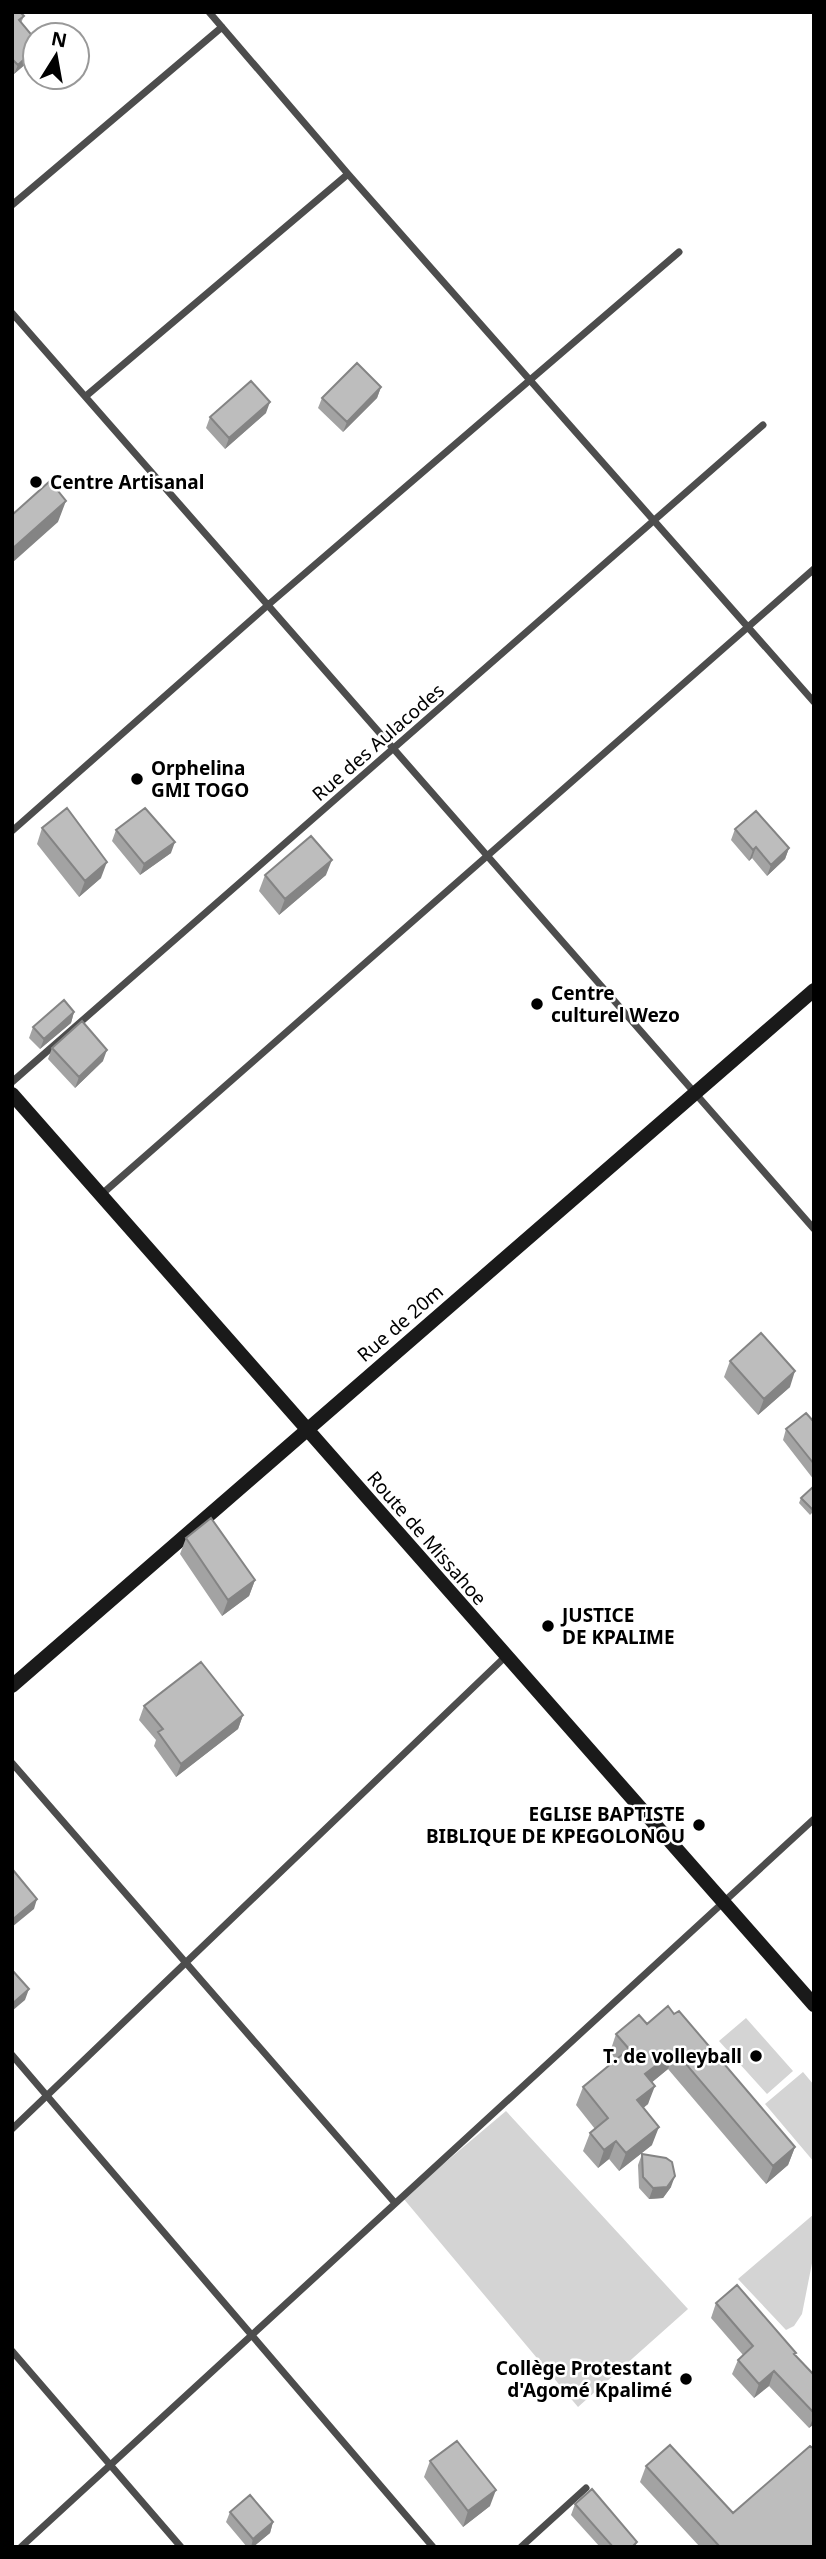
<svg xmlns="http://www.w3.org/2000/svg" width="826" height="2559" viewBox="0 0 826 2559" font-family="'Noto Sans',sans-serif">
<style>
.green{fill:#d4d4d4}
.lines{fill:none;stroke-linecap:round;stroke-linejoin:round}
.street{stroke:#4d4d4d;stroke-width:7}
.secondary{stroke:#1a1a1a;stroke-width:14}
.wall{fill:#a3a3a3}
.shaded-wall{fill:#848484}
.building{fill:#bdbdbd;stroke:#848484;stroke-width:2}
.poi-dot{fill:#000;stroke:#fff;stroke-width:2.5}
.labels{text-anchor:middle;stroke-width:5;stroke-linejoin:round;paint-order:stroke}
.poi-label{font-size:19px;font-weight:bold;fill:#000;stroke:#fff;text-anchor:start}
.street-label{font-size:19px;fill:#000;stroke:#fff}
</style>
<rect width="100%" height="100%" fill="#fff"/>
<path class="green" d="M 746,2018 L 793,2071 L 767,2094 L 719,2041 Z
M 803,2072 L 814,2085 L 814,2162 L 765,2104 Z
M 506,2111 L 688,2309 L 578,2407 L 403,2198 Z
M 814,2214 L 814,2253 L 802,2314 L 794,2326 L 786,2330 L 738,2279 Z"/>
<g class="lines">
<path class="street" d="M 209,12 L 348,174 L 814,702
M 12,205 L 222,27
M 12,313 L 814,1229
M 86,396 L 348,174
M 12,831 L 268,605 L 679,252
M 12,1082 L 763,425
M 102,1194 L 814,569
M 12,1763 L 395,2203
M 12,2055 L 433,2547
M 12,2129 L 505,1657
M 12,2351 L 181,2547
M 21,2547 L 814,1819
M 521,2547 L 586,2488"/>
<path class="secondary" d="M 12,1094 L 814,2005
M 12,1686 L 814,990"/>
</g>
<path class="wall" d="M 12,12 L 24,16 L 21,23 L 35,39 L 35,56 L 14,74 L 12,72 Z
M 381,387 L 377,398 L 343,432 L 318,408 L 322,398 Z
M 266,413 L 225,449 L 206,428 L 210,417 Z
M 42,828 L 101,878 L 79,897 L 37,844 Z
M 735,829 L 789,848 L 785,859 L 767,876 L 752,858 L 749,861 L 731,840 Z
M 116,830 L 171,853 L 140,875 L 112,841 Z
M 265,875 L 326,875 L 279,915 L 259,891 Z
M 74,1012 L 71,1023 L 40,1049 L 29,1038 L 33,1027 Z
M 52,1048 L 103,1061 L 75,1088 L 48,1059 Z
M 730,1361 L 790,1387 L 758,1415 L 724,1377 Z
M 814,1422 L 814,1480 L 783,1440 L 786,1429 Z
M 814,1486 L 814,1511 L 810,1515 L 799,1503 L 801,1498 Z
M 186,1538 L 255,1580 L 249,1596 L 222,1616 L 180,1554 Z
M 144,1706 L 243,1715 L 238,1729 L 176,1777 L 154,1746 L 156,1740 L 139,1720 Z
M 647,2024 L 795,2147 L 788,2165 L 766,2184 L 668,2069 L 652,2082 L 648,2104 L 643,2108 L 652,2145 L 619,2171 L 609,2159 L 598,2168 L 583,2151 L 590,2133 L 595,2129 L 576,2105 L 583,2087 L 616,2060 L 610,2052 L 616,2034 Z
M 642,2154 L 671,2187 L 663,2198 L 649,2199 L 639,2188 L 638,2165 Z
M 716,2303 L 796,2353 L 795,2355 L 814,2375 L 814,2424 L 809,2428 L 769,2386 L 754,2398 L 732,2374 L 738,2360 L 743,2355 L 711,2318 Z
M 430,2461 L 490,2506 L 463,2527 L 424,2477 Z
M 646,2466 L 733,2513 L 814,2547 L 700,2547 L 640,2482 Z
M 575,2504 L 637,2542 L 635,2547 L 600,2547 L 571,2515 Z
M 230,2512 L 273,2522 L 270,2533 L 253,2547 L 247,2547 L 226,2522 Z"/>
<path class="shaded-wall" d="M 35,49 L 35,56 L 14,74 L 18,65 Z
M 381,387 L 377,398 L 343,432 L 347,422 Z
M 270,402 L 266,413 L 225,449 L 229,438 Z
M 66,501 L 58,522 L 12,563 L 12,549 Z
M 175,842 L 171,853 L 140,875 L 144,864 Z
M 756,847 L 752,858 L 749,861 L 753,850 Z
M 789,848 L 785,859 L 767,876 L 771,865 Z
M 332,860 L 326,875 L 279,915 L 285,899 Z
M 107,862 L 101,878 L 79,897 L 85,881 Z
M 74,1012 L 71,1023 L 40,1049 L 44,1039 Z
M 107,1050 L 103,1061 L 75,1088 L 79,1077 Z
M 795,1371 L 790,1387 L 758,1415 L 764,1399 Z
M 255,1580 L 249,1596 L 222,1616 L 228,1600 Z
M 243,1715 L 238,1729 L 176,1777 L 181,1764 Z
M 37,1899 L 34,1909 L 12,1927 L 12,1920 Z
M 29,1989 L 25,2000 L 12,2011 L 12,2004 Z
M 675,2051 L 668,2069 L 639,2093 L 645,2074 Z
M 655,2086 L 648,2104 L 630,2119 L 637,2100 Z
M 659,2127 L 652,2145 L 619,2171 L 626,2153 Z
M 616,2141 L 609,2159 L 598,2168 L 604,2150 Z
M 795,2147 L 788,2165 L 766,2184 L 773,2166 Z
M 675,2176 L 671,2187 L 663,2198 L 649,2199 L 653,2188 Z
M 774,2371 L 769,2386 L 754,2398 L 759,2384 Z
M 814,2416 L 814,2424 L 809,2428 Z
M 496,2490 L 490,2506 L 463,2527 L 468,2511 Z
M 273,2522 L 270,2533 L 253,2547 L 251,2547 L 253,2539 Z"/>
<path class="building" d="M 12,12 L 20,12 L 24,16 L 19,20 L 35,39 L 35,49 L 18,65 L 12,59 Z
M 357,363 L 381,387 L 347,422 L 322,398 Z
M 251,381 L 270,402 L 229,438 L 210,417 Z
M 50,481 L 66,501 L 12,549 L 12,515 Z
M 67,808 L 107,862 L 85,881 L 42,828 Z
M 145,808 L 175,842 L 144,864 L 116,830 Z
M 756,811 L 789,848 L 771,865 L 756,847 L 753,850 L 735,829 Z
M 311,836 L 332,860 L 285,899 L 265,875 Z
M 64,1000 L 74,1012 L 44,1039 L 33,1027 Z
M 82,1021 L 107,1050 L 79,1077 L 52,1048 Z
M 761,1333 L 795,1371 L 764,1399 L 730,1361 Z
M 806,1413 L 814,1422 L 814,1464 L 786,1429 Z
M 814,1486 L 814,1508 L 812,1509 L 801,1498 Z
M 211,1518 L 255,1580 L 228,1600 L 186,1538 Z
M 201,1662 L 243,1715 L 181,1764 L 158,1732 L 163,1729 L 144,1706 Z
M 13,1870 L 37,1899 L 12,1920 L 12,1871 Z
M 12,1970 L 29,1989 L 12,2004 Z
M 668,2006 L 674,2014 L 679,2011 L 795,2147 L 773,2166 L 675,2051 L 645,2074 L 655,2086 L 637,2100 L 659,2127 L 626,2153 L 616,2141 L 604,2150 L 590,2133 L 608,2118 L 583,2087 L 629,2049 L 616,2034 L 639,2015 L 647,2024 Z
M 642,2154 L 666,2158 L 672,2162 L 675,2176 L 667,2187 L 653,2188 L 643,2177 Z
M 737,2285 L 796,2353 L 794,2354 L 814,2375 L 814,2413 L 774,2371 L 759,2384 L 738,2360 L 753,2346 L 716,2303 Z
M 457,2441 L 496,2490 L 468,2511 L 430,2461 Z
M 670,2445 L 733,2513 L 810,2446 L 814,2449 L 814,2547 L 720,2547 L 646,2466 Z
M 592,2489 L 637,2542 L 632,2547 L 613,2547 L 575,2504 Z
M 250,2495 L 273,2522 L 253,2539 L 230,2512 Z"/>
<g class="poi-dot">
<circle cx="36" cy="482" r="7"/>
<circle cx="137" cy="779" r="7"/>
<circle cx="537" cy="1004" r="7"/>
<circle cx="548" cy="1626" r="7"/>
<circle cx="699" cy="1825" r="7"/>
<circle cx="756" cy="2056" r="7"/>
<circle cx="686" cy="2379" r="7"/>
</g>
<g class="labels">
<g class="poi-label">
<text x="50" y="489">Centre Artisanal</text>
<text x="151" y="775">Orphelina<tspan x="151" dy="22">GMI TOGO</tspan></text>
<text x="551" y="1000">Centre<tspan x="551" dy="22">culturel Wezo</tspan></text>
<text x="562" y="1622">JUSTICE<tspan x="562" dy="22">DE KPALIME</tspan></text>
<text x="685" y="1821" text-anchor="end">EGLISE BAPTISTE<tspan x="685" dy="22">BIBLIQUE DE KPEGOLONOU</tspan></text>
<text x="742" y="2063" text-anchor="end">T. de volleyball</text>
<text x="672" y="2375" text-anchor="end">Collège Protestant<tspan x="672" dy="22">d'Agomé Kpalimé</tspan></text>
</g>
<g class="street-label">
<text transform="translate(378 742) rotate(-41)" y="7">Rue des Aulacodes</text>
<text transform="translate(400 1323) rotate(-41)" y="7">Rue de 20m</text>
<text transform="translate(427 1538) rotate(49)" y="7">Route de Missahoe</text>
</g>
</g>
<rect width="826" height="2559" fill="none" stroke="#000000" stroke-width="28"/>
<g transform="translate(56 56) rotate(11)"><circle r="33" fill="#ffffff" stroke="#999999" stroke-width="2"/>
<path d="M0-5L12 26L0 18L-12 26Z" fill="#000000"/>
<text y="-10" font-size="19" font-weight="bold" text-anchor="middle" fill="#000000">N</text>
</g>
</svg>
